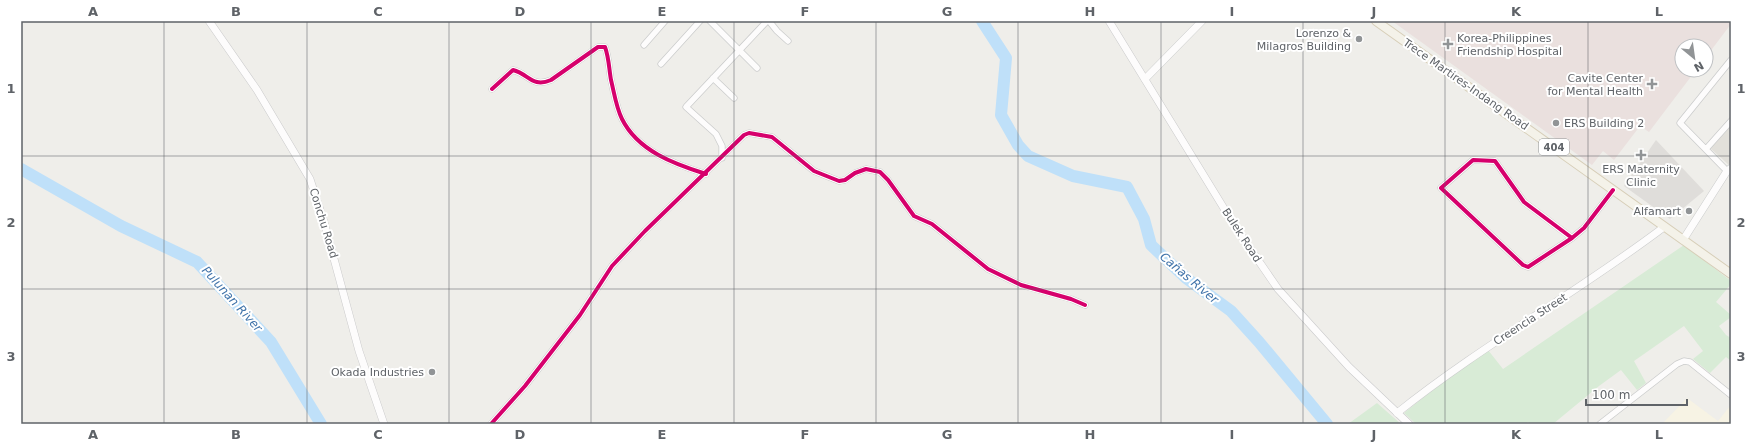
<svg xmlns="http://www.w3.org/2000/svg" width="1752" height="445" viewBox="0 0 1752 445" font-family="'DejaVu Sans',sans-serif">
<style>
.commercial{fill:#f7f3e4}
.industrial{fill:#dfddda}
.education{fill:#e2e0da}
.medical{fill:#eae0de}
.green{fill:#d8ebd6}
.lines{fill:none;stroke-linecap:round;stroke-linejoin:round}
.river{stroke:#bfe0f9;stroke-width:12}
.minor-casing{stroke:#cbcccc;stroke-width:7}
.tertiary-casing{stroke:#cbcccc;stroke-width:8}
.secondary-casing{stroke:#cacacb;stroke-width:8}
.primary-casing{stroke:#d7ceb8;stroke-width:10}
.minor{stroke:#fdfcfc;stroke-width:5.5}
.tertiary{stroke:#fdfcfc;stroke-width:7}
.secondary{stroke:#fdfcfc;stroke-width:7}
.primary{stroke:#f4f2e9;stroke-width:8}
.cycleway-casing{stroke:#fff;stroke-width:6}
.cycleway{stroke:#d6006c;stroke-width:4}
.grid{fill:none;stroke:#5f6368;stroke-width:1;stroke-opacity:0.55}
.poi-dot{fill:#919496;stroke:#fff;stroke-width:1.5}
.labels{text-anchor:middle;stroke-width:4;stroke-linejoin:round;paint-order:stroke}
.shield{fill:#fff;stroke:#8f9295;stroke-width:1}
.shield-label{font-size:10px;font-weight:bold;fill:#5f6368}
.poi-label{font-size:11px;fill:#5f6368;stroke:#fff;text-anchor:end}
.street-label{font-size:11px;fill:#5f6368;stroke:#fff}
.water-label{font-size:12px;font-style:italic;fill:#4174aa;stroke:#fff}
.neatline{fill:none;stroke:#5f6368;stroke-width:1.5}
.grid-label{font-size:13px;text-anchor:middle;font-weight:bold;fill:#5f6368}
</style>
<rect width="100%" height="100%" fill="#efeeea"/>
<path class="commercial" d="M 1687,398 L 1718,421 L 1730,406 L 1731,424 L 1662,424 Z"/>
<path class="industrial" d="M 1656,140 L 1704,191 L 1670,219 L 1624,186 Z"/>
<path class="education" d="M 1731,126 L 1731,163 L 1729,165 L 1710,148 Z"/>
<path class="medical" d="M 1392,21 L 1730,21 L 1731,24 L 1706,57 L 1706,46 L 1682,46 L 1682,70 L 1696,70 L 1649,132 L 1640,126 L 1614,160 L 1603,151 L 1592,165 Z"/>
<path class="green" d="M 1684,245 L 1731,281 L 1731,284 L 1716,302 L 1731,315 L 1731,317 L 1719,326 L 1726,335 L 1731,338 L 1731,361 L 1726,357 L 1710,373 L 1693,359 L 1703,351 L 1684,326 L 1634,361 L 1646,383 L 1637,390 L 1621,370 L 1599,386 L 1553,424 L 1530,424 L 1528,422 L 1525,424 L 1416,424 L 1404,413 L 1435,388 L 1488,350 L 1503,369 Z
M 1377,403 L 1401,424 L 1348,424 Z"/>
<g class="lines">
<path class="river" d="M 982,21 L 1006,58 L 1001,115 L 1018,145 L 1028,156 L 1073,176 L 1127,187 L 1144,219 L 1151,245 L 1186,278 L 1231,311 L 1259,342 L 1327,424
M 21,169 L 121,226 L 197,262 L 271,342 L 321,424"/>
<defs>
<path id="minor" d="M 710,21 L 757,68
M 769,21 L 777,31 L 788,41
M 644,45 L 665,21
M 661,64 L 700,21
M 713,78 L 734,98
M 492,89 L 513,70 C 529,74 532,88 551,80 L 598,47 L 605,47 C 609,58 609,69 611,80 C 614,92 616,107 622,119 C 638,151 674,164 706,174
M 1706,149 L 1731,121
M 722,158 L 722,146 L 716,134 L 686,107 L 767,21
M 1727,171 L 1680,123 L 1731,60
M 1572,238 L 1524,202 L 1495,161 L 1473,160 L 1441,188 L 1523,265 L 1528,267 L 1572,238 L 1584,228 L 1613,190
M 491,424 L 525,386 L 580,315 L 612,266 L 645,231 L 744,135 L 749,133 L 772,137 L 814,171 L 839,181 L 845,180 L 855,173 L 866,169 L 880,172 L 888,180 L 914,216 L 932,224 L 988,269 L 1021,285 L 1071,299 L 1085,305
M 1600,424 L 1677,364 L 1684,361 L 1690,362 L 1731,395"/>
<path id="tertiary" d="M 1145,79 L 1202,21
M 1683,240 L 1727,171 L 1731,168
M 1397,413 C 1482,345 1577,293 1664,227"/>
<path id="secondary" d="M 209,21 L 257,90 L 310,179 L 324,222 L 359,351 L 384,424
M 1109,21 L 1236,228 L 1278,289 L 1349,367 L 1409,424"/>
<path id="primary" d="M 1376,21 L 1731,274"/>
</defs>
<use href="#minor" class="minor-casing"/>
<use href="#tertiary" class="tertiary-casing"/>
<use href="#secondary" class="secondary-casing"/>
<use href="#primary" class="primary-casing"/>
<use href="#minor" class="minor"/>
<use href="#tertiary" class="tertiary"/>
<use href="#secondary" class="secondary"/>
<use href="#primary" class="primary"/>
<defs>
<path id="cycleway" d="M 492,89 L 513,70 C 529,74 532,88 551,80 L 598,47 L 605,47 C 609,58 609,69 611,80 C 614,92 616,107 622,119 C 638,151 674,164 706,174
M 1572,238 L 1524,202 L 1495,161 L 1473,160 L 1441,188 L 1523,265 L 1528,267 L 1572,238 L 1584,228 L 1613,190
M 491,424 L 525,386 L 580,315 L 612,266 L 645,231 L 744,135 L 749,133 L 772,137 L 814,171 L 839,181 L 845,180 L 855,173 L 866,169 L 880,172 L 888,180 L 914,216 L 932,224 L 988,269 L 1021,285 L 1071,299 L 1085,305"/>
</defs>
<use href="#cycleway" class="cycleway-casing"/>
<use href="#cycleway" class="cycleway"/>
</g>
<path class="grid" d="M 164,21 L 164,424M 307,21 L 307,424M 449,21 L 449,424M 591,21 L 591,424M 734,21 L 734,424M 876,21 L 876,424M 1018,21 L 1018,424M 1161,21 L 1161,424M 1303,21 L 1303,424M 1445,21 L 1445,424M 1588,21 L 1588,424M 21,156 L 1731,156M 21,289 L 1731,289"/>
<g class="poi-dot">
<circle cx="1359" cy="39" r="4"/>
<path d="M1446 38h4v4h4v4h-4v4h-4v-4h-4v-4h4z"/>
<path d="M1650 78h4v4h4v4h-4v4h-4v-4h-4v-4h4z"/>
<circle cx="1556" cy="123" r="4"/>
<path d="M1639 149h4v4h4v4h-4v4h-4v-4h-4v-4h4z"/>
<circle cx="1689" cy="211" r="4"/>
<circle cx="432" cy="372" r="4"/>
</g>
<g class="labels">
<rect class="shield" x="1539" y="139" width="30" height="16" rx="3"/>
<g class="shield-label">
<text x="1554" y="151">404</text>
</g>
<g class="poi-label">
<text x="1351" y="37">Lorenzo &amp;<tspan x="1351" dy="13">Milagros Building</tspan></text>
<text x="1457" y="42" text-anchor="start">Korea-Philippines<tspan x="1457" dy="13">Friendship Hospital</tspan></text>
<text x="1643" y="82">Cavite Center<tspan x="1643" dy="13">for Mental Health</tspan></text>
<text x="1564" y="127" text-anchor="start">ERS Building 2</text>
<text x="1641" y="173" text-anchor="middle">ERS Maternity<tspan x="1641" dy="13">Clinic</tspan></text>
<text x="1681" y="215">Alfamart</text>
<text x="424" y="376">Okada Industries</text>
</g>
<g class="street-label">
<text transform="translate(1466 84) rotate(35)" y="4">Trece Martires-Indang Road</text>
<text transform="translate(324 223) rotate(73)" y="4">Conchu Road</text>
<text transform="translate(1242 235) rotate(57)" y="4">Bulek Road</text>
<text transform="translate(1530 319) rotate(-33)" y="4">Creencia Street</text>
</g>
<g class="water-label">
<text transform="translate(1189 278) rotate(40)" y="4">Cañas River</text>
<text transform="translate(232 299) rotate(48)" y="4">Pulunan River</text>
</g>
</g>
<rect width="1752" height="445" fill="none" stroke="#ffffff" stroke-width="44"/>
<g transform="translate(1694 58) rotate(151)"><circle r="19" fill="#ffffff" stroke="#bfc1c3"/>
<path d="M0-3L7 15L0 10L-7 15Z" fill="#919496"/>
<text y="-6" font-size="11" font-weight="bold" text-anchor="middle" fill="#5f6368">N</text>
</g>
<path d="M1586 399v6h101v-6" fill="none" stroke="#5f6368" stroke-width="2"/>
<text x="1592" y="399" font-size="12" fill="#5f6368" stroke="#ffffff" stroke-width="3" paint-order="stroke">100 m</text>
<rect x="22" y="22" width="1708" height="401" class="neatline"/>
<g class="grid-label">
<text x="93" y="16">A</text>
<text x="236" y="16">B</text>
<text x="378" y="16">C</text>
<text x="520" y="16">D</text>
<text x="662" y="16">E</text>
<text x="805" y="16">F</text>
<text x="947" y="16">G</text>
<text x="1090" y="16">H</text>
<text x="1232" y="16">I</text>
<text x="1374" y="16">J</text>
<text x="1516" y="16">K</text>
<text x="1659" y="16">L</text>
<text x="11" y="93">1</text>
<text x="1741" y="93">1</text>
<text x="11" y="227">2</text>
<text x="1741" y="227">2</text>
<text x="11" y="361">3</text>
<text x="1741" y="361">3</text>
<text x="93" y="439">A</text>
<text x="236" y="439">B</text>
<text x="378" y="439">C</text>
<text x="520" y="439">D</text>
<text x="662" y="439">E</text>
<text x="805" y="439">F</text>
<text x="947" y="439">G</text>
<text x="1090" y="439">H</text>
<text x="1232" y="439">I</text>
<text x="1374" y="439">J</text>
<text x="1516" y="439">K</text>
<text x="1659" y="439">L</text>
</g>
</svg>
